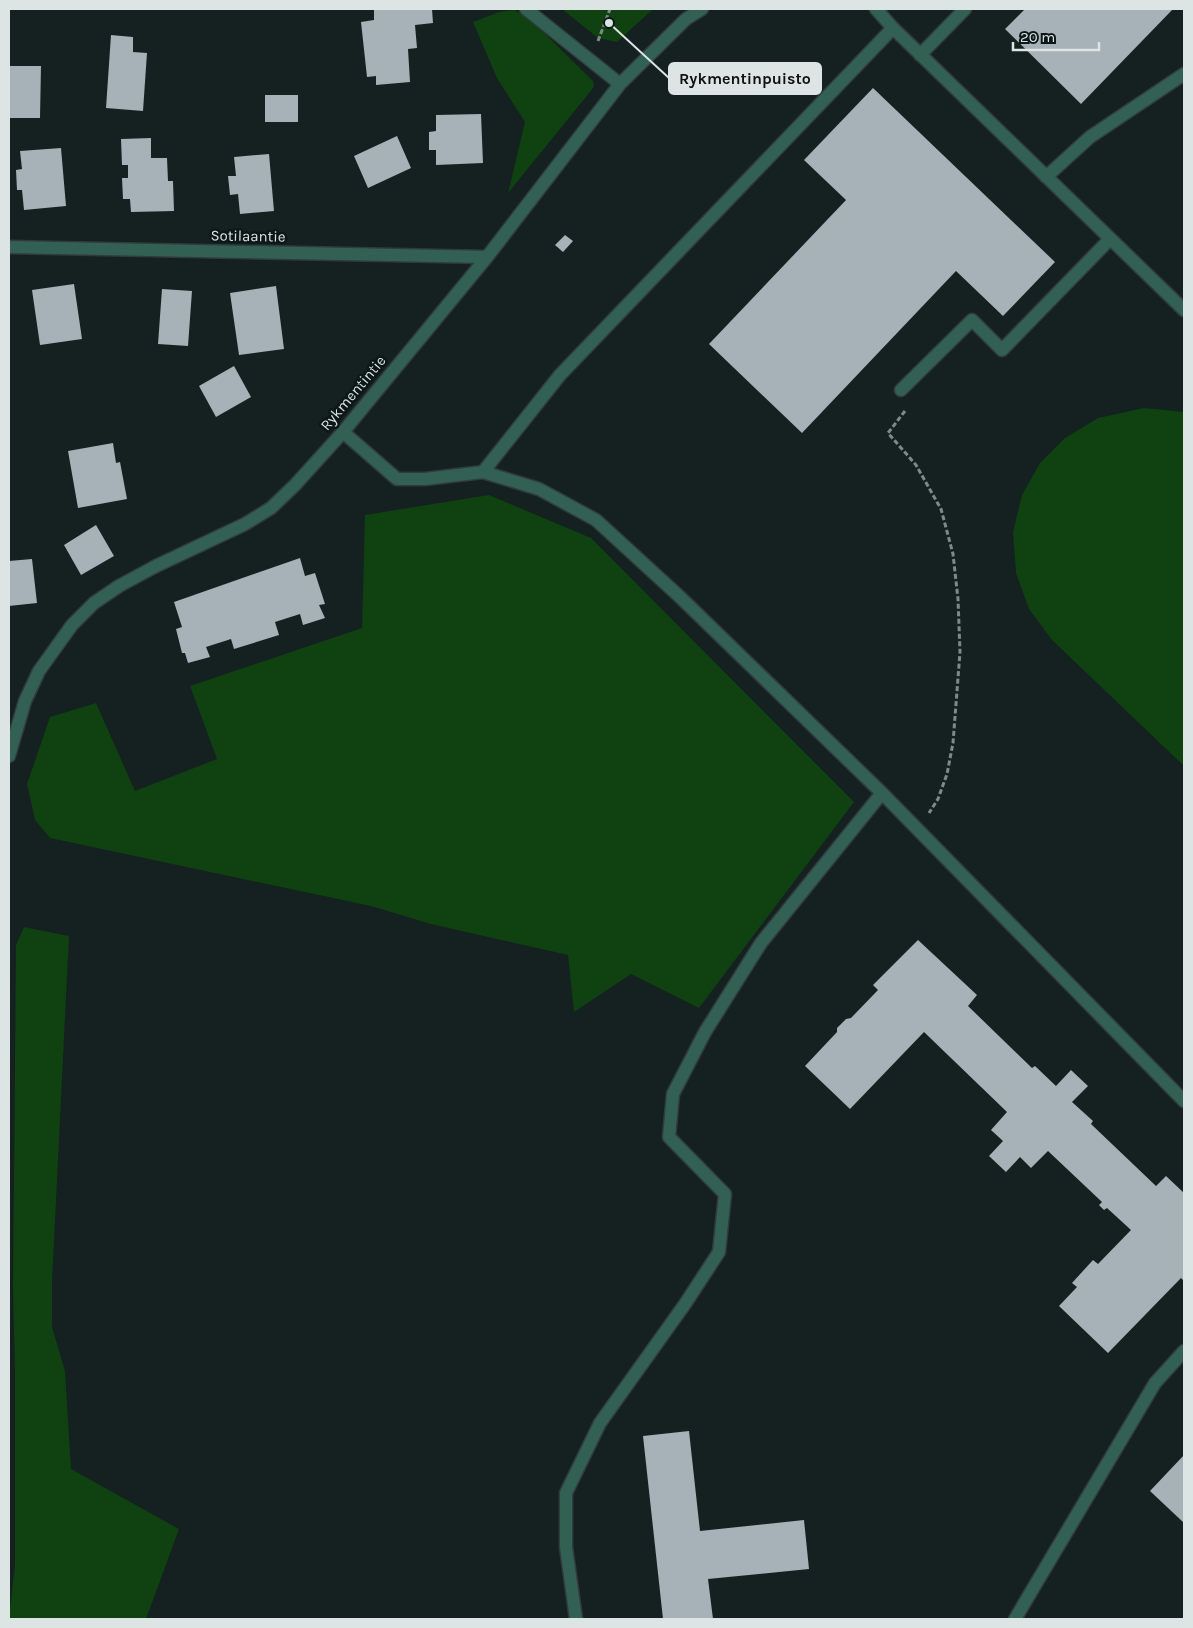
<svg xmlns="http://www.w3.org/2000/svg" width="1193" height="1628" viewBox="0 0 1193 1628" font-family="Karla,sans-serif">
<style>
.green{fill:#0f4111}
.building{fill:#a6b1b8}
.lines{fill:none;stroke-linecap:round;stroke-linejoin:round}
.minor-casing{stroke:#313b3c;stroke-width:15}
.path{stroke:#80898a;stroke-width:3;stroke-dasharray:5 2.5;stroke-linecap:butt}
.minor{stroke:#326154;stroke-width:12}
.labels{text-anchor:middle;stroke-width:5;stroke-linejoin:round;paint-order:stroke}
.street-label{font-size:15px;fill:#dce4e4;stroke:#0c1718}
.leader{fill:none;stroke:#dce4e4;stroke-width:2}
.callout-dot{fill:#dce4e4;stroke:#0c1718;stroke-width:2}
.callout{fill:#dce4e4;stroke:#dce4e4;stroke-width:2}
.callout-label{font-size:16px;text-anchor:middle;font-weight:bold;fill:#111}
</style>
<rect width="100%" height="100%" fill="#152021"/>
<path class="green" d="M 562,9 L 653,9 L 617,42 L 598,38 Z
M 514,10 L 528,17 L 593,81 L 594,87 L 508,193 L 525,122 L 497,78 L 473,22 L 499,12 Z
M 1144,408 L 1184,412 L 1184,766 L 1052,640 L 1029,609 L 1016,573 L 1013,532 L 1022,495 L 1040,463 L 1065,438 L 1098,418 Z
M 489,495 L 591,538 L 854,802 L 699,1008 L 631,974 L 574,1012 L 568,955 L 431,924 L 371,906 L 50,838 L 35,820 L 27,784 L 50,717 L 96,703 L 135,791 L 217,759 L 190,686 L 362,628 L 365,515 Z
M 24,927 L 69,936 L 52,1282 L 52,1327 L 65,1371 L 71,1469 L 179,1529 L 146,1619 L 9,1619 L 15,1564 L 15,1376 L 13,1287 L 16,945 Z"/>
<path class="building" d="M 374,9 L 432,9 L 433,23 L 415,25 L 417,48 L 408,49 L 410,82 L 376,85 L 376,76 L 367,77 L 361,22 L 374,20 Z
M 1025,9 L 1173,9 L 1081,104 L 1005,29 Z
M 111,35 L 133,37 L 133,52 L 147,53 L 143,111 L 106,108 Z
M 9,66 L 41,66 L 40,118 L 9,118 Z
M 873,88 L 1055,262 L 1003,316 L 956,271 L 802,433 L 709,344 L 846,200 L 804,160 Z
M 265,95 L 298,95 L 298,122 L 265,122 Z
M 481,114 L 483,163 L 436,165 L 436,150 L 429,150 L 429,132 L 436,131 L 436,115 Z
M 397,136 L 411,168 L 368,188 L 354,156 Z
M 151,138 L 151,158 L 167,158 L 168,181 L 173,181 L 174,211 L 131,212 L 130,199 L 123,199 L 122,178 L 128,178 L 128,165 L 122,165 L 121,139 Z
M 61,148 L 66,206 L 24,210 L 22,190 L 17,190 L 16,170 L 22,169 L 20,151 Z
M 269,154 L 274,211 L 240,214 L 238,194 L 230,195 L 228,176 L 236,176 L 234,157 Z
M 565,235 L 573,241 L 563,252 L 555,245 Z
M 74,284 L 82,339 L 40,345 L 32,290 Z
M 276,286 L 284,349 L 239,355 L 230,293 Z
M 162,289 L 192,291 L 188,346 L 158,344 Z
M 234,366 L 251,397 L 216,417 L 199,386 Z
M 113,443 L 116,463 L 120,462 L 127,499 L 78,508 L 68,451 Z
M 96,525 L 114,556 L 81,575 L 64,545 Z
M 300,558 L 305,576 L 315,573 L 325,604 L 319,605 L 325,618 L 303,625 L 300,614 L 275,622 L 279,635 L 234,649 L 231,639 L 206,647 L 210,657 L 188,663 L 185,653 L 182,653 L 176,629 L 182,627 L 174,602 Z
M 32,559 L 37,603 L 9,606 L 9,561 Z
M 918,940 L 977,995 L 968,1006 L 1032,1068 L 1035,1066 L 1056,1086 L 1071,1070 L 1088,1086 L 1072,1102 L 1093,1121 L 1091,1124 L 1156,1186 L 1166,1176 L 1184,1193 L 1184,1281 L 1181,1278 L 1108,1353 L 1059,1306 L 1077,1287 L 1072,1283 L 1093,1260 L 1098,1264 L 1131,1230 L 1107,1208 L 1104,1210 L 1099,1205 L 1102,1202 L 1048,1151 L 1031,1168 L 1020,1157 L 1006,1172 L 989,1156 L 1003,1141 L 991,1130 L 1007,1112 L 924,1032 L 850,1109 L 805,1066 L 837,1032 L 837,1028 L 846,1019 L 851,1018 L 878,990 L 873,985 Z
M 689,1431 L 700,1531 L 804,1520 L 809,1569 L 708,1579 L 713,1619 L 663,1619 L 643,1436 Z
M 1184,1455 L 1184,1523 L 1150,1491 Z"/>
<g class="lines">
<defs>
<path id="minor" d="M 526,9 L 620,84
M 876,9 L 893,28 L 1184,310
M 920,55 L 965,9
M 1046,177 L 1090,137 L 1184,74
M 9,247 L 487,257
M 901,390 L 972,320 L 1002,350 L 1110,239
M 343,432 L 397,479 L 425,479 L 483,472 L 539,489 L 596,520 L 680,597 L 882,793 L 1184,1101
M 483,472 L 560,375 L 893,28
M 9,756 L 25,701 L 39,671 L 72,625 L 94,603 L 119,586 L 156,566 L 245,524 L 271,508 L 295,485 L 343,432 L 487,257 L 620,84 L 686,19 L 702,9
M 576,1619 L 566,1547 L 566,1493 L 600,1423 L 685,1304 L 719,1252 L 725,1194 L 669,1137 L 673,1094 L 705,1032 L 761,943 L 882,793
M 1015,1619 L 1155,1383 L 1184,1351"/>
</defs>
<use href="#minor" class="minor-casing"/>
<path class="path" d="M 598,41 L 610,9
M 905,411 L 888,433 L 916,465 L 941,509 L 953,554 L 958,599 L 960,652 L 953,743 L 947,774 L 938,799 L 929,813"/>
<use href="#minor" class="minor"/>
</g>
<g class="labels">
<g class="street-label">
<text transform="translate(248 236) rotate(1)" y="5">Sotilaantie</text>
<text transform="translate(353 393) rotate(-50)" y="5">Rykmentintie</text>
</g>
</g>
<path class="leader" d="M609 23L669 78"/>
<circle class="callout-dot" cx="609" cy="23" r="5"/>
<rect class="callout" x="669" y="63" width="152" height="31" rx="5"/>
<g class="callout-label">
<text x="745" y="84">Rykmentinpuisto</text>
</g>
<rect width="1193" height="1628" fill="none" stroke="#dce4e4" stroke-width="20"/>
<path d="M1013 42v8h86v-8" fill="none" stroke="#dce4e4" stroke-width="2.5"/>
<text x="1020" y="42" font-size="15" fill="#dce4e4" stroke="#0c1718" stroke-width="4" paint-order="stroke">20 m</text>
</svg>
